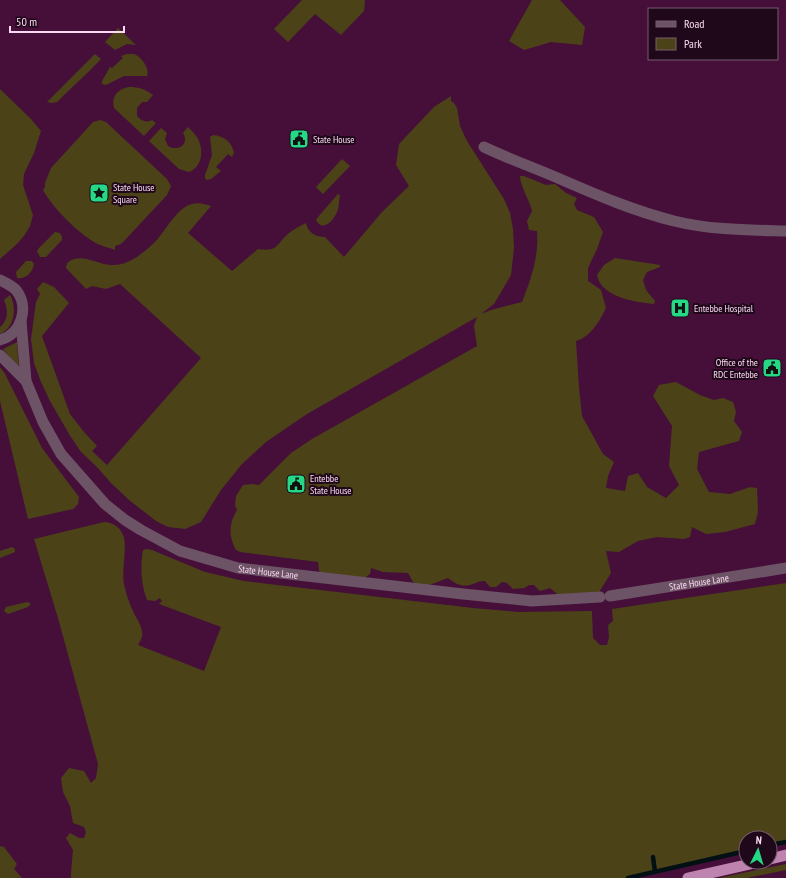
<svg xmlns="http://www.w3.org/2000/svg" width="786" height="878" viewBox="0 0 786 878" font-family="'PT Sans Narrow',sans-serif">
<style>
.green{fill:#4c4217}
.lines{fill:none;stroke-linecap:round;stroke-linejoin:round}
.stream{stroke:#021014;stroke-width:4.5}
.minor{stroke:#6d5366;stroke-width:11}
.trunk{stroke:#be84af;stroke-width:11}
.labels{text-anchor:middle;stroke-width:4;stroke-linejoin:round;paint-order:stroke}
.poi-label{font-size:10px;fill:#fbd9f1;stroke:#1e0819;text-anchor:start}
.street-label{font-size:10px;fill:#fbd9f1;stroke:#1e0819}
</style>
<rect width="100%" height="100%" fill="#450f3a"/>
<path class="green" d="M 302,0 L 365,0 L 364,11 L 341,35 L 315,14 L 288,42 L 274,29 Z
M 532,0 L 560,0 L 585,27 L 582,45 L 551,42 L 524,50 L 509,41 Z
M 118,28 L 136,45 L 127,44 L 115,50 L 105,42 Z
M 95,54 L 101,59 C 87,74 72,87 57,102 L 52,103 L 47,102 Z
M 127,54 C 129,54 133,54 134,54 C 142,57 150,69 147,76 L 124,76 L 106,85 L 102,84 L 102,81 L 110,67 L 112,68 L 123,58 L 121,56 Z
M 129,87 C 139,87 145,89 153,95 L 147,102 L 142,102 L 137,108 L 137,116 C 141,121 147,123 152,120 L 156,123 L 144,136 L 114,108 C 111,96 118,89 129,87 Z
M 0,89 L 31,119 L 41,131 L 34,153 L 24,174 L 23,185 L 33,215 L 30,226 L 24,236 L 17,244 L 0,259 Z
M 451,96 L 451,101 L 454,103 L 457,108 L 460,126 L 467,141 L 504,199 L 510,213 L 513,229 L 514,248 L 511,275 L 494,304 L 481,314 L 491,310 L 522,302 C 531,279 539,257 537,231 L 529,230 L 527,221 L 532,211 C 530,201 520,186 520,176 L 524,176 L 546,185 L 555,184 L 566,193 L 577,198 L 574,204 L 577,210 L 594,217 L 603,232 L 597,249 L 588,268 L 588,281 L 601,290 L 606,308 C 600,320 591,337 576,341 L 579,388 L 582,416 L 603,454 L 614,462 L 608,476 L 606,488 L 625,491 L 628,476 L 638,473 L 647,487 L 666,498 L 679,485 L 669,466 L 672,426 L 653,396 L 659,385 L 676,382 L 700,395 L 714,400 L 723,398 L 733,402 L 736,412 L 734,421 L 742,432 L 739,441 L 699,452 L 697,469 L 709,492 L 730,494 L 750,487 L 757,488 L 758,512 L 755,524 L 725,532 L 706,534 L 692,527 L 690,537 L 684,539 L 657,537 L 638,541 L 619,552 L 606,551 L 611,573 L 594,600 L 562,598 L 550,588 L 540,591 L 534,585 L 529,585 L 524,588 L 513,589 L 507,583 L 502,582 L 496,587 L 490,587 L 485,581 C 479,581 478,582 473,584 C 462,588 456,584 448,578 L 424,587 L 413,582 L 408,573 L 383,572 L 371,568 L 370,574 L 363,579 L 330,582 L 319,571 L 318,562 L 240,552 L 236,550 C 228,536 229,523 237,510 L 235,505 L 236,496 L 243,485 L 253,484 L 259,485 L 291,453 L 312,439 L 477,346 L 474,326 L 477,317 L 307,414 L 266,442 L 242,464 L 221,490 L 201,522 L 185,529 L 168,527 L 156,521 L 129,500 L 111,483 L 97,467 L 81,452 L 69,434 L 50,401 L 41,382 L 34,363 L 31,339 L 36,302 L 40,294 L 37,289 L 43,282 L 54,287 L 69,303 L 42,336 L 70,414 L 84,432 L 97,446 L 92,451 L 107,465 L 201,358 L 120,284 L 106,289 L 92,286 L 86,289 L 66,268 L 67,263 C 82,251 97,266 114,265 C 123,265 130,261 137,257 C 145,251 154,244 160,236 C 168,226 179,207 192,204 C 199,202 205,204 211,206 L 188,233 L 232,271 L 258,249 C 279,252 276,244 289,233 C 294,229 300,226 306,223 C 308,233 316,237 325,237 L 344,257 L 382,212 L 409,186 L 396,165 L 399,144 L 434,107 Z
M 100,120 L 106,122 L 167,179 L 171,186 L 167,195 L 125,240 L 121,244 L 115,246 L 115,250 C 108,247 100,246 94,242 C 76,231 53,208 43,190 L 45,187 L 45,183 L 51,168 L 93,122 Z
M 188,127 C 192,131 196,135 198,139 C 204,151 202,167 189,172 L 179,169 L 149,141 L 161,128 L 167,133 L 165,139 L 168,146 C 178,152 190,144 183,133 Z
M 213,135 C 224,136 232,142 234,153 L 232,157 L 228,154 L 216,167 L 221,171 L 211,179 L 207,180 L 205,178 L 205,175 L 212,155 L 210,137 Z
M 342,159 L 350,166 L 323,194 L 316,187 Z
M 338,194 L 340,195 C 339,200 339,205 338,209 C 336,218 323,234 316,220 L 318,217 Z
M 55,232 L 60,233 L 62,237 L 62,240 L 46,257 L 40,257 L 37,251 L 39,248 Z
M 615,258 L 660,265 L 660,267 L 647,272 L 643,280 L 646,290 L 655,301 L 654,304 C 634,302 601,297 597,275 L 604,265 Z
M 26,261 L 32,261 L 34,264 C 33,272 25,280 17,278 L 16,272 Z
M 10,295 C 17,307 15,328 0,334 L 0,327 C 9,320 8,309 4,300 Z
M 17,342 L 19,368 L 3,349 Z
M 0,367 L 5,374 L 42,448 L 79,497 L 78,504 L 73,509 L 28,519 L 0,401 Z
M 104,522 C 112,522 120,527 123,535 C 128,545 121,571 124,584 C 126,593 129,603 133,611 C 136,619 144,627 142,637 C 141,640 139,643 138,645 L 204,671 L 221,627 L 159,604 L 162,601 L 160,598 L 155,601 L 147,600 C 141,584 140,567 143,550 L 147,549 L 152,550 L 205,572 L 244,581 L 473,608 L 518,612 L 592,611 L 593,638 L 600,645 L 607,645 L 609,637 L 608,625 L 613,621 L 612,609 L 786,583 L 786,841 L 770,845 L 770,838 L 746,838 L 746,850 L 656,871 L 655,863 L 653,863 L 654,872 L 627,878 L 71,878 L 71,873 L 73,850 L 66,838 L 70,833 L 79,838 L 84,838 L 86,832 L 84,827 L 73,823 L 70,806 L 63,792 L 61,778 L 69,768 L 84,771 L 91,783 L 96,778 L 98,764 L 58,618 L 34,539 Z
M 12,547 L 15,549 L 15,552 L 0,558 L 0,551 Z
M 27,602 L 30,603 L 30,605 L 28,607 L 8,614 L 4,611 L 6,607 Z
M 0,846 L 4,847 L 17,864 L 14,869 L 22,878 L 0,878 Z
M 786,864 L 786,870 L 747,878 L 719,878 Z"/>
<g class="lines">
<path class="stream" d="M 770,845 L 786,842
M 653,857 L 655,872
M 628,878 L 746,851"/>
<g class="minor">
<path d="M 484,147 C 509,159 535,168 560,179 C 597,195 634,211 674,221 C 710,230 749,230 786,231"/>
<path d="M 0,280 C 6,283 11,285 16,290 C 30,307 21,335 0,340"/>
<path d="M 21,321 L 26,381"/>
<path id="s1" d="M 0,355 L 26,381 L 43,422 L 61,454 L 105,504 L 125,520 L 141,530 L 180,551 L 238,568 L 463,594 L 532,601 L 600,597"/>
<path id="s2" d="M 610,596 L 786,568"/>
</g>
<path class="trunk" d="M 770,859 L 786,855
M 688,878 L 759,862"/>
</g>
<defs>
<symbol id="civic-square" viewBox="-11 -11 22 22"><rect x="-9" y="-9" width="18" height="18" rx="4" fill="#24d886" stroke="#1e0819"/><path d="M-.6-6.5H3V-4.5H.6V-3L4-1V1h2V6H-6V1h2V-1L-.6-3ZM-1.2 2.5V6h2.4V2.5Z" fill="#111"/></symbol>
<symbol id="sight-square" viewBox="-11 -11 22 22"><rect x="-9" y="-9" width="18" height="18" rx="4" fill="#24d886" stroke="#1e0819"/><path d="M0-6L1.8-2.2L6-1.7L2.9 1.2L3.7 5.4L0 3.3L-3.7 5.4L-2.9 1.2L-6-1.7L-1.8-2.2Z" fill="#111"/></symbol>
<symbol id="hospital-square" viewBox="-11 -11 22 22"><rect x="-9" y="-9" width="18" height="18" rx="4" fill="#24d886" stroke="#1e0819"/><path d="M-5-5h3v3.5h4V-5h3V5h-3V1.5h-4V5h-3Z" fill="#111"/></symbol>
</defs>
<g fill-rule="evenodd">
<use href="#civic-square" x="288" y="128" width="22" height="22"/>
<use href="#sight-square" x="88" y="182" width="22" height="22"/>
<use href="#hospital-square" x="669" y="297" width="22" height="22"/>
<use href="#civic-square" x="761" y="357" width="22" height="22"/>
<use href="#civic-square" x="285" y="473" width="22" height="22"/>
</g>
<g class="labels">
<g class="poi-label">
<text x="313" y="143">State House</text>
<text x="113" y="191">State House<tspan x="113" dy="12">Square</tspan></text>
<text x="694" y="312">Entebbe Hospital</text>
<text x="758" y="366" text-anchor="end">Office of the<tspan x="758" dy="12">RDC Entebbe</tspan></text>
<text x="310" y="482">Entebbe<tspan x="310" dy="12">State House</tspan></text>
</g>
<g class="street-label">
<text dy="4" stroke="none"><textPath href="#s1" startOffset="364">State House Lane</textPath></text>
<text dy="4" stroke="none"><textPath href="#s2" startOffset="90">State House Lane</textPath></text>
</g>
</g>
<rect x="648" y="8" width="130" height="52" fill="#1e0819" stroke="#765c6f"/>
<rect x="656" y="21" width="20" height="6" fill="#6d5366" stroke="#765c6f"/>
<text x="684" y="28" font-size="12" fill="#fbd9f1">Road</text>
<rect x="656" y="38" width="20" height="12" fill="#4c4217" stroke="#765c6f"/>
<text x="684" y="48" font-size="12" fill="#fbd9f1">Park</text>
<g transform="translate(758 850) rotate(5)"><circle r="19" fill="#1e0819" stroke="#765c6f"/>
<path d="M0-3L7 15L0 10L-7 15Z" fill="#24d886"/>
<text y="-6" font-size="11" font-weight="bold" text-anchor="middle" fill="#fbd9f1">N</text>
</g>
<path d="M10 26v6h114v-6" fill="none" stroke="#fbd9f1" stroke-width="2"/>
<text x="16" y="26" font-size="12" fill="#fbd9f1" stroke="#1e0819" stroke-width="3" paint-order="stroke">50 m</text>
</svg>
